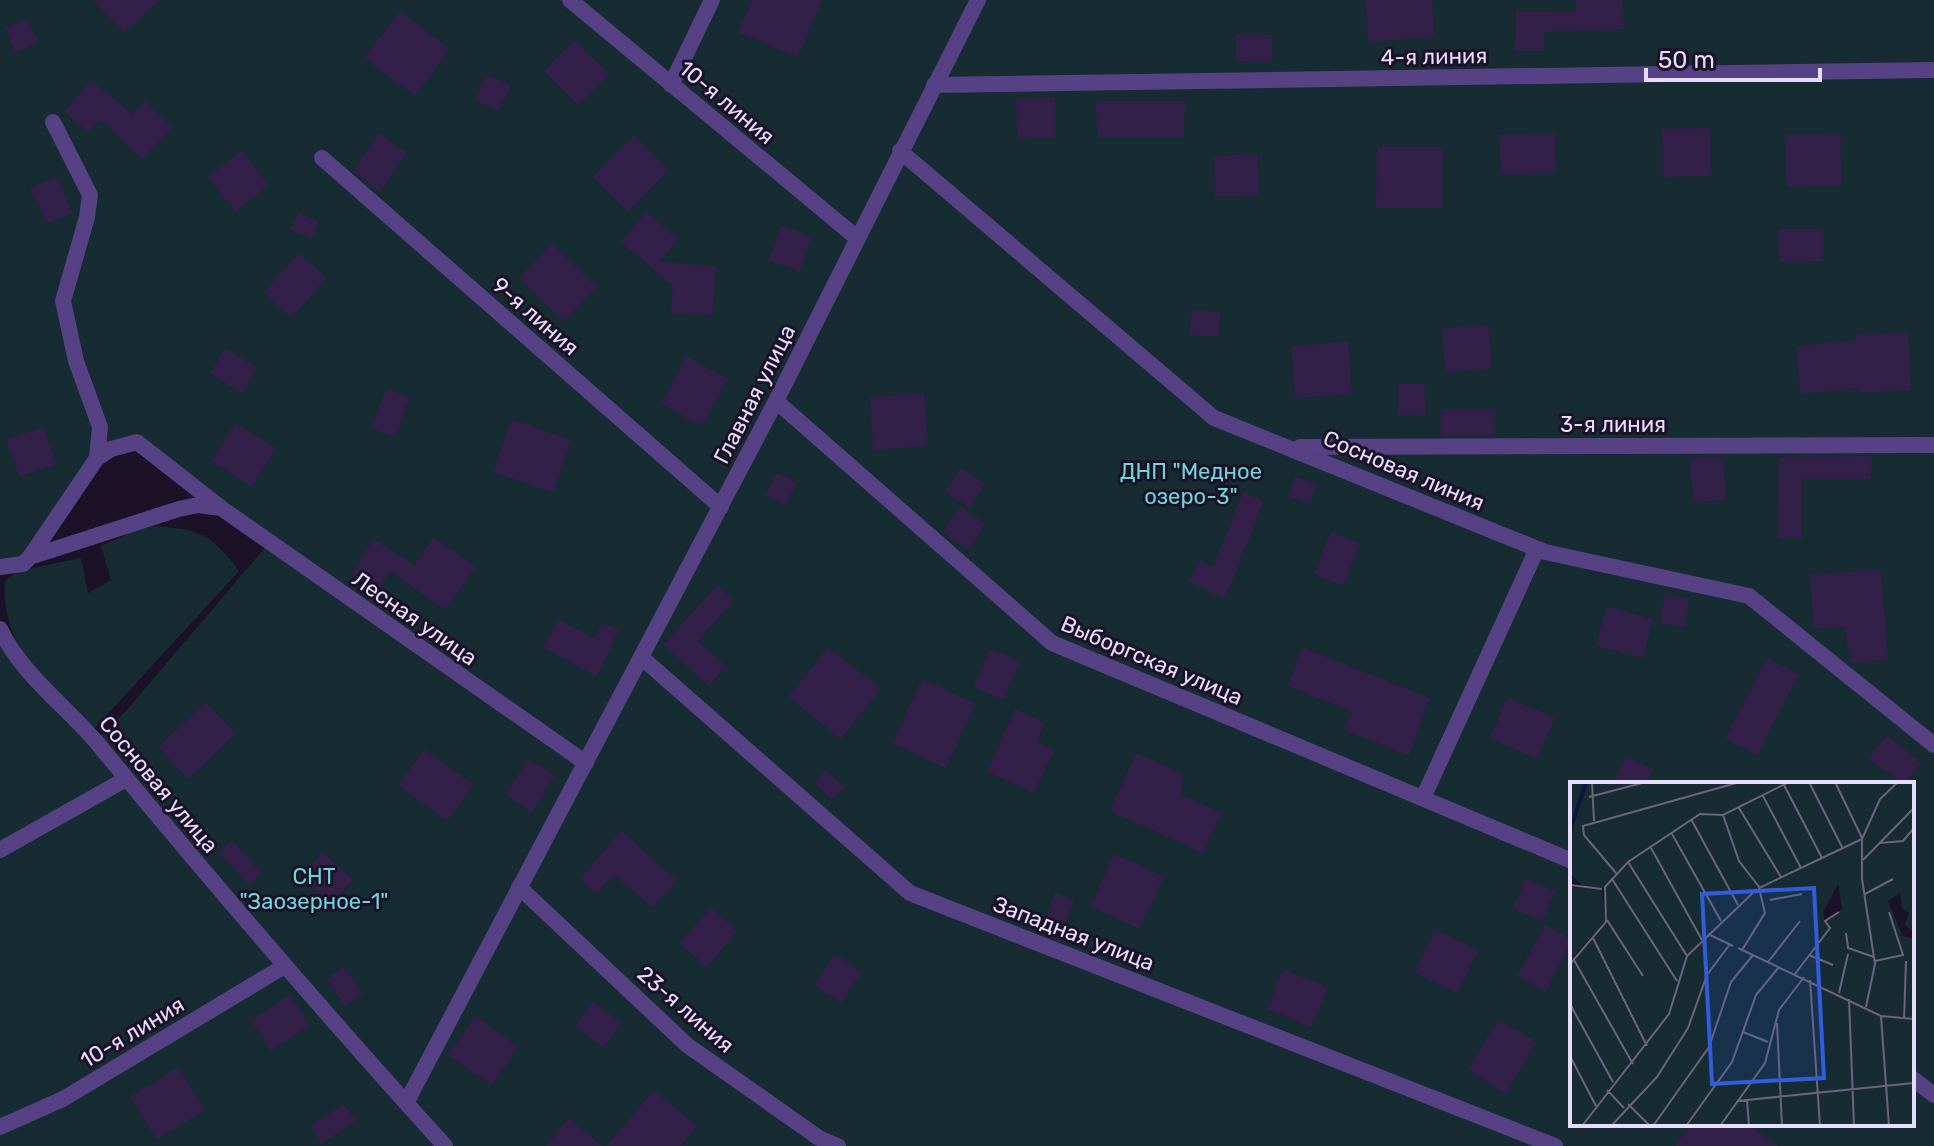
<svg xmlns="http://www.w3.org/2000/svg" width="1934" height="1146" viewBox="0 0 1934 1146" font-family="Rubik,sans-serif">
<style>
.green{fill:#162b32;fill-rule:evenodd}
.building{fill:#322048}
.lines{fill:none;stroke-linecap:round;stroke-linejoin:round}
.street{stroke:#554183;stroke-width:16}
.labels{text-anchor:middle;stroke-width:6;stroke-linejoin:round;paint-order:stroke}
.street-label{font-size:22px;fill:#e8dcfc;stroke:#1c1228}
.park-label{font-size:22px;fill:#6cd6d8;stroke:#1c1228}
.inset-river{fill:none;stroke:#0f1444;stroke-width:4}
.inset-road{fill:none;stroke:#6e637d;stroke-width:2}
.view{fill:#315cdc;fill-opacity:0.15;stroke:#315cdc;stroke-width:4}
.inset-edge{fill:none;stroke:#e8dcfc;stroke-width:4}
</style>
<rect width="100%" height="100%" fill="#1c1228"/>
<path class="green" d="M 0,0 L 1934,0 L 1934,1146 L 0,1146 L 0,629 L 95,740 L 125,712 L 269,543 L 137,442 L 112,449 L 38,546 L 0,567 ZM 1572,784 L 1912,784 L 1912,1124 L 1572,1124 Z
M 145,526 C 195,528 209,530 239,571 L 94,729 C 51,686 0,649 5,581 L 18,571 L 81,558 L 88,593 L 111,580 L 101,546 Z"/>
<path class="building" d="M 93,0 L 160,0 L 124,33 Z
M 752,0 L 822,0 L 798,57 L 738,32 Z
M 1365,0 L 1432,0 L 1435,37 L 1368,42 Z
M 1576,0 L 1623,0 L 1624,29 L 1544,32 L 1544,51 L 1515,51 L 1516,11 L 1576,12 Z
M 400,11 L 450,49 L 415,96 L 364,58 Z
M 28,18 L 38,43 L 14,52 L 5,27 Z
M 1236,34 L 1272,35 L 1272,62 L 1236,61 Z
M 574,40 L 610,74 L 579,106 L 544,71 Z
M 486,74 L 511,85 L 499,111 L 474,100 Z
M 91,80 L 132,114 L 145,101 L 173,128 L 142,160 L 100,119 L 88,132 L 64,112 Z
M 1055,97 L 1055,137 L 1017,138 L 1016,98 Z
M 1096,101 L 1185,101 L 1184,137 L 1097,137 Z
M 1710,128 L 1711,176 L 1663,177 L 1662,129 Z
M 379,133 L 407,153 L 380,192 L 353,170 Z
M 1555,134 L 1556,173 L 1501,175 L 1499,135 Z
M 1841,134 L 1842,185 L 1786,186 L 1785,135 Z
M 634,135 L 669,170 L 628,212 L 593,177 Z
M 1377,147 L 1443,147 L 1443,208 L 1376,208 Z
M 242,150 L 269,185 L 235,212 L 208,177 Z
M 1258,154 L 1259,196 L 1215,197 L 1214,156 Z
M 57,177 L 73,213 L 46,224 L 30,188 Z
M 298,212 L 319,221 L 312,239 L 290,230 Z
M 646,212 L 678,239 L 659,262 L 716,266 L 713,315 L 671,313 L 673,286 L 621,242 Z
M 781,225 L 812,237 L 800,272 L 768,260 Z
M 1778,229 L 1823,229 L 1823,261 L 1779,262 Z
M 552,243 L 597,287 L 564,322 L 519,278 Z
M 299,253 L 327,278 L 291,318 L 263,292 Z
M 1191,310 L 1220,312 L 1219,337 L 1190,335 Z
M 1489,325 L 1492,369 L 1445,372 L 1442,328 Z
M 1908,332 L 1911,390 L 1859,393 L 1859,388 L 1800,394 L 1796,346 L 1856,340 L 1856,335 Z
M 1348,342 L 1352,394 L 1295,398 L 1291,346 Z
M 225,348 L 258,368 L 242,394 L 210,373 Z
M 686,356 L 728,379 L 702,426 L 661,404 Z
M 1398,384 L 1425,384 L 1426,416 L 1398,415 Z
M 387,388 L 410,398 L 394,438 L 370,428 Z
M 924,393 L 928,446 L 873,450 L 870,397 Z
M 1441,409 L 1496,409 L 1495,435 L 1441,436 Z
M 512,419 L 571,440 L 553,493 L 493,472 Z
M 235,423 L 276,448 L 252,487 L 211,461 Z
M 43,427 L 56,464 L 19,477 L 6,439 Z
M 1872,456 L 1871,479 L 1802,479 L 1802,538 L 1778,538 L 1779,457 Z
M 1723,457 L 1726,500 L 1693,502 L 1690,458 Z
M 960,468 L 985,483 L 970,508 L 945,492 Z
M 777,473 L 797,483 L 785,506 L 765,495 Z
M 1295,477 L 1317,484 L 1310,504 L 1289,496 Z
M 1243,492 L 1264,501 L 1225,599 L 1189,581 L 1199,560 L 1213,567 Z
M 960,506 L 986,524 L 968,550 L 942,532 Z
M 1331,532 L 1360,544 L 1343,586 L 1314,574 Z
M 434,537 L 476,567 L 445,610 L 390,571 L 378,590 L 352,574 L 373,539 L 414,565 Z
M 1881,569 L 1888,660 L 1850,663 L 1845,627 L 1814,629 L 1810,575 Z
M 717,585 L 734,600 L 698,641 L 726,666 L 709,686 L 663,645 Z
M 1664,594 L 1689,598 L 1685,627 L 1660,623 Z
M 1606,606 L 1653,619 L 1643,658 L 1596,646 Z
M 558,619 L 595,639 L 602,622 L 619,630 L 597,677 L 543,647 Z
M 828,647 L 881,689 L 841,739 L 788,697 Z
M 1302,647 L 1430,698 L 1409,755 L 1344,730 L 1351,711 L 1287,686 Z
M 989,649 L 1020,661 L 1004,700 L 974,687 Z
M 1767,658 L 1799,674 L 1757,755 L 1725,738 Z
M 922,679 L 976,704 L 946,768 L 892,744 Z
M 1507,697 L 1555,718 L 1537,759 L 1490,738 Z
M 206,702 L 236,734 L 188,779 L 158,747 Z
M 1015,709 L 1045,723 L 1036,742 L 1054,750 L 1034,793 L 987,772 Z
M 1887,735 L 1921,763 L 1904,784 L 1868,758 Z
M 424,749 L 474,785 L 447,821 L 398,785 Z
M 1136,753 L 1183,774 L 1180,794 L 1221,812 L 1203,853 L 1110,811 Z
M 1626,756 L 1653,769 L 1646,784 L 1612,784 Z
M 529,759 L 555,776 L 532,812 L 505,794 Z
M 826,770 L 844,787 L 832,800 L 814,782 Z
M 621,830 L 677,881 L 652,907 L 614,875 L 596,894 L 580,879 Z
M 232,840 L 262,873 L 249,885 L 219,853 Z
M 323,852 L 353,880 L 331,904 L 301,876 Z
M 1114,854 L 1164,876 L 1140,929 L 1090,906 Z
M 1526,878 L 1555,891 L 1543,921 L 1513,909 Z
M 1055,893 L 1074,900 L 1059,940 L 1026,926 L 1032,911 L 1047,916 Z
M 711,907 L 738,931 L 707,967 L 679,943 Z
M 1545,925 L 1572,940 L 1546,992 L 1517,976 Z
M 1434,929 L 1478,950 L 1458,993 L 1414,973 Z
M 835,954 L 862,972 L 841,1003 L 814,985 Z
M 344,967 L 363,993 L 345,1006 L 326,979 Z
M 1283,969 L 1328,987 L 1312,1027 L 1267,1009 Z
M 290,995 L 310,1025 L 271,1051 L 251,1021 Z
M 593,1001 L 622,1023 L 604,1048 L 575,1026 Z
M 475,1016 L 519,1047 L 492,1085 L 448,1055 Z
M 1498,1019 L 1537,1042 L 1506,1093 L 1468,1070 Z
M 178,1067 L 205,1110 L 157,1140 L 130,1097 Z
M 654,1090 L 697,1126 L 681,1146 L 606,1146 Z
M 344,1104 L 356,1121 L 321,1144 L 310,1126 Z
M 569,1118 L 602,1146 L 546,1146 Z
M 1690,1124 L 1746,1124 L 1779,1146 L 1675,1146 Z"/>
<g class="lines">
<path class="street" d="M 570,0 L 857,238
M 671,85 L 712,0
M 934,85 L 1934,70
M 53,122 L 90,195 L 87,217 L 63,301 L 76,361 L 100,427 L 97,458
M 900,151 L 1214,418 L 1545,552 L 1749,596 L 1934,745
M 322,158 L 721,507
M 776,401 L 1052,643 L 1572,861
M 1300,447 L 1934,445
M 30,557 L 97,458 L 111,449 L 137,442 L 220,507
M 0,567 L 23,564 L 30,557 L 179,509 L 198,505 L 221,508 L 586,763
M 0,629 C 22,675 66,706 98,744 C 211,881 326,1015 445,1146
M 641,657 L 910,893 L 1555,1146
M 1423,798 L 1537,549
M 0,850 L 126,779
M 519,887 L 687,1045 L 819,1138 L 838,1146
M 1912,1078 L 1934,1095
M 406,1103 L 776,401 L 978,0
M 0,1127 L 63,1099 L 283,967"/>
</g>
<g class="labels">
<g class="street-label">
<text transform="translate(1434 56) rotate(-1)" y="8">4-я линия</text>
<text transform="translate(727 102) rotate(40)" y="8">10-я линия</text>
<text transform="translate(536 316) rotate(41)" y="8">9-я линия</text>
<text transform="translate(754 394) rotate(-63)" y="8">Главная улица</text>
<text x="1613" y="432">3-я линия</text>
<text transform="translate(1404 470) rotate(23)" y="8">Сосновая линия</text>
<text transform="translate(415 618) rotate(35)" y="8">Лесная улица</text>
<text transform="translate(1152 660) rotate(23)" y="8">Выборгская улица</text>
<text transform="translate(159 784) rotate(50)" y="8">Сосновая улица</text>
<text transform="translate(1074 933) rotate(21)" y="8">Западная улица</text>
<text transform="translate(686 1009) rotate(41)" y="8">23-я линия</text>
<text transform="translate(132 1032) rotate(-31)" y="8">10-я линия</text>
</g>
<g class="park-label">
<text x="1191" y="479">ДНП "Медное<tspan x="1191" dy="25">озеро-3"</tspan></text>
<text x="314" y="884">СНТ<tspan x="314" dy="25">"Заозерное-1"</tspan></text>
</g>
</g>
<g transform="translate(1570 782)">
<rect width="344" height="344" fill="#1c1228"/>
<path d="M 0,0 L 344,0 L 344,151 L 335,142 L 339,131 L 332,126 L 330,111 L 318,119 L 333,154 L 344,157 L 344,344 L 0,344 L 0,182 L 36,140 L 34,106 L 13,105 L 0,91 ZM 268,102 L 272,127 L 255,139 L 253,130 ZM 0,105 L 32,108 L 35,140 L 0,178 Z" fill="#162b32" fill-rule="evenodd"/>
<path class="inset-river" d="M 0,49 L 16,0"/>
<path class="inset-road" d="M 22,0 L 24,39M 239,0 L 273,67M 265,0 L 292,56M 214,3 L 252,76M 193,14 L 231,86M 19,15 L 76,0M 169,26 L 211,95M 153,33 L 169,79 L 190,106M 121,37 L 168,123M 102,52 L 151,139M 310,61 L 333,59 L 344,46M 81,66 L 132,158M 293,78 L 344,26M 58,80 L 117,174M 46,91 L 14,53 L 13,44 L 170,0M 42,97 L 107,199M 0,103 L 32,107M 295,112 L 323,97M 200,118 L 232,112M 37,138 L 73,194M 276,151 L 278,166 L 304,175M 138,152 L 163,164M 23,156 L 77,264M 168,166 L 311,234 L 344,237M 172,168 L 195,131 L 189,106 L 292,57M 239,173 L 263,183M 4,178 L 63,282M 305,179 L 333,173 L 319,130M 198,180 L 230,139M 0,182 L 36,140 L 35,105 L 58,80 L 130,32 L 153,33 L 219,0M 225,192 L 260,146 L 255,139 L 269,130M 240,198 L 250,344M 269,211 L 278,172M 279,217 L 284,344M 0,222 L 43,300M 296,225 L 305,182 L 292,97 L 292,57 L 310,17 L 328,0M 311,234 L 319,344M 334,238 L 336,179M 207,241 L 212,344M 173,250 L 198,260M 0,274 L 26,324M 37,308 L 54,326M 177,318 L 179,344M 167,319 L 344,301M 58,322 L 79,343M 12,344 L 99,232 L 117,174 L 187,107M 41,344 L 87,295 L 118,246 L 137,193 L 160,162M 83,344 L 139,265 L 161,200 L 183,173M 116,344 L 162,280 L 186,213 L 209,185M 150,344 L 195,281 L 209,228 L 234,195"/>
<path class="view" d="M 244,106 L 254,296 L 142,302 L 132,112 Z"/>
<rect width="344" height="344" class="inset-edge"/>
</g>
<path d="M1646 68v12h174v-12" fill="none" stroke="#e8dcfc" stroke-width="4"/>
<text x="1658" y="68" font-size="24" fill="#e8dcfc" stroke="#1c1228" stroke-width="6" paint-order="stroke">50 m</text>
</svg>
